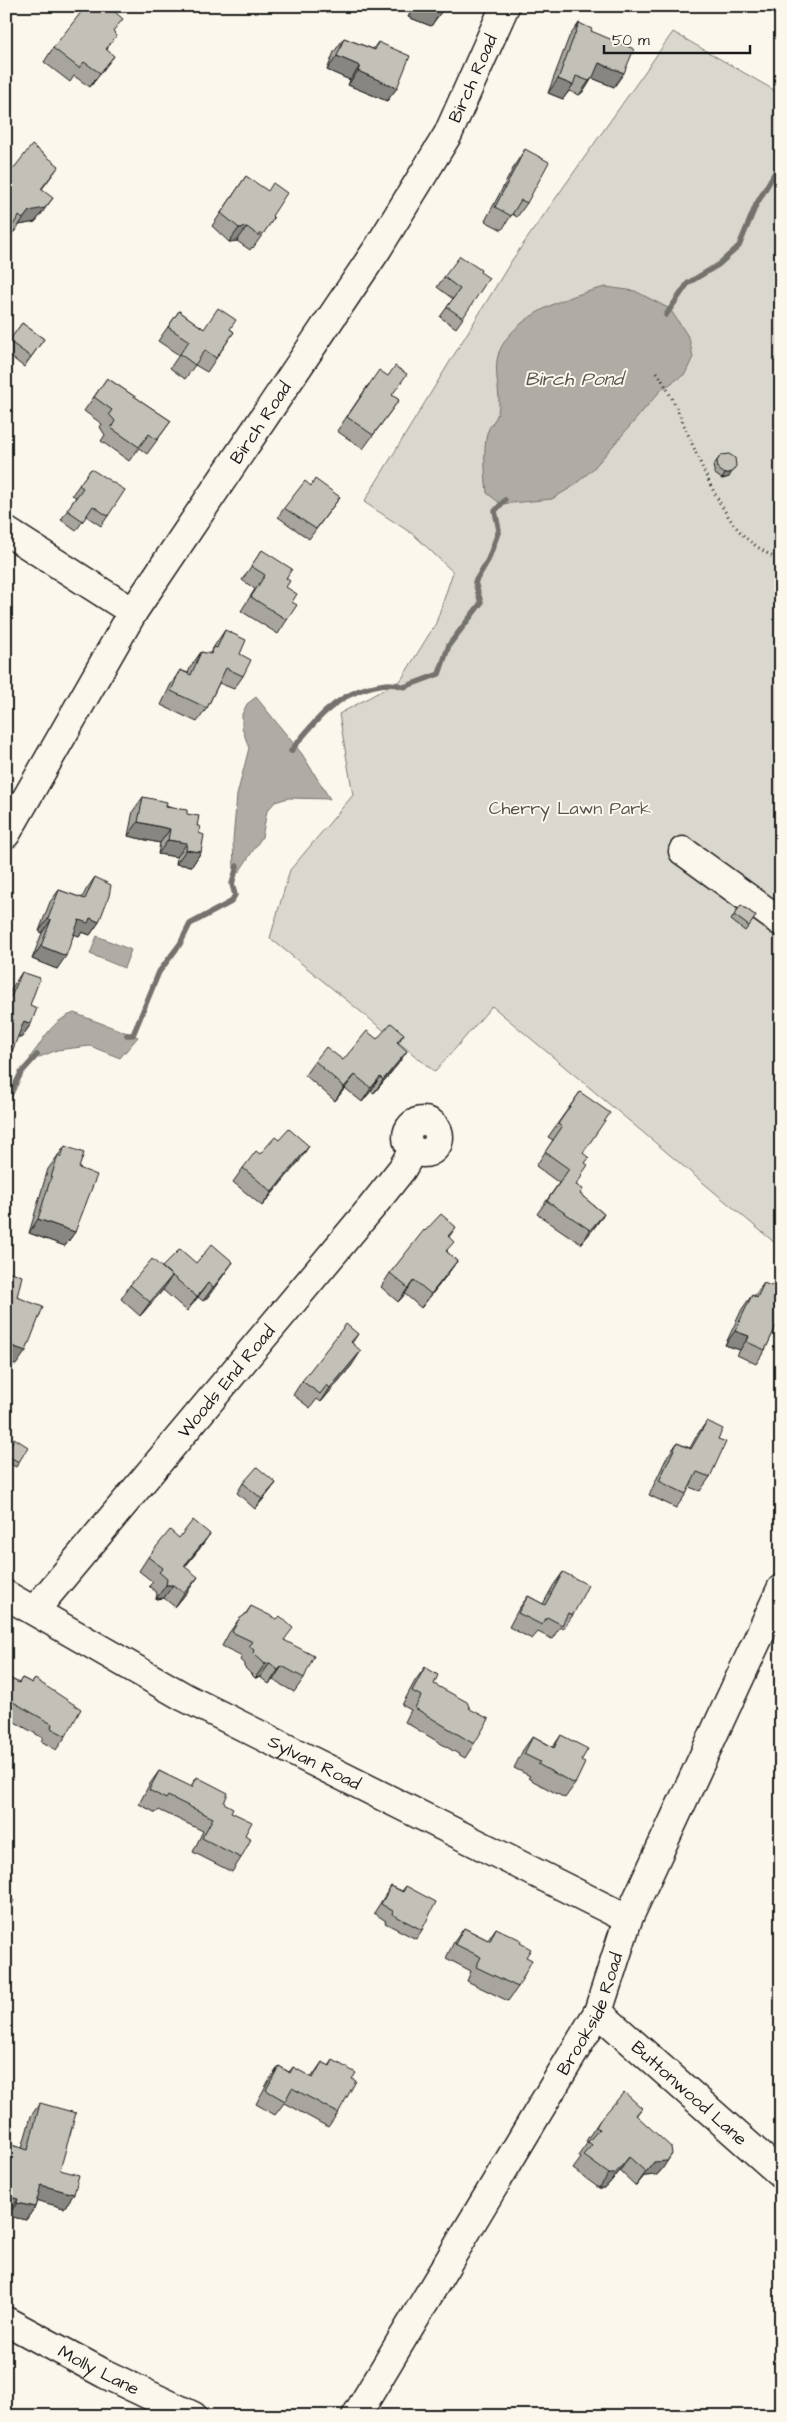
<svg xmlns="http://www.w3.org/2000/svg" width="787" height="2422" viewBox="0 0 787 2422" font-family="'Architects Daughter',sans-serif">
<style>
.green{fill:#dad7ce;stroke:#7b7a75}
.water{fill:#afaca5;stroke:#74726e}
.lines{fill:none;stroke-linecap:round;stroke-linejoin:round}
.stream{stroke:#74726e;stroke-width:5.5}
.minor-casing{stroke:#1c1c1c;stroke-width:31}
.path{stroke:#1c1c1c;stroke-width:3;stroke-dasharray:1 4;stroke-linecap:butt}
.minor{stroke:#fbf7ec;stroke-width:28}
.wall{fill:#a8a59e;stroke:#1c1c1c}
.shaded-wall{fill:#888681;stroke:#1c1c1c}
.building{fill:#c3c0b8;stroke:#1c1c1c}
.labels{text-anchor:middle;stroke-width:4;stroke-linejoin:round;paint-order:stroke}
.street-label{font-size:18px;fill:#1c1c1c;stroke:#fbf7ec}
.park-label{font-size:18px;fill:#555451;stroke:#fbf7ec}
.water-label{font-size:19px;font-style:italic;fill:#575653;stroke:#fbf7ec}
</style>
<rect width="100%" height="100%" fill="#fbf7ec"/>
<filter id="ink" filterUnits="userSpaceOnUse"><feTurbulence type="fractalNoise" baseFrequency=".02" numOctaves="2"/><feDisplacementMap in="SourceGraphic" scale="10" xChannelSelector="R" yChannelSelector="G"/><feConvolveMatrix kernelMatrix="1 2 1 2 8 2 1 2 1" color-interpolation-filters="sRGB"/></filter>
<g filter="url(#ink)">
<path class="green" d="M 673,32 L 781,94 L 781,1248 L 492,1006 L 435,1072 L 270,938 L 290,870 L 353,795 L 339,714 L 401,680 L 436,623 L 453,572 L 414,535 L 364,502 L 512,260 Z"/>
<path class="water" d="M 606,287 L 635,291 L 670,309 L 689,338 L 693,357 L 685,374 L 661,390 L 593,469 L 572,487 L 552,499 L 501,504 L 487,493 C 485,474 483,452 487,433 C 489,426 496,420 498,413 C 502,393 492,372 499,352 C 514,315 569,295 606,287 Z
M 256,697 L 302,754 L 330,799 L 288,798 L 275,802 L 267,811 L 262,837 L 239,872 L 236,872 L 234,869 L 233,840 L 237,795 L 249,748 L 242,728 L 242,714 L 247,704 Z
M 97,936 L 131,950 L 124,968 L 90,954 Z
M 74,1013 L 138,1037 L 120,1058 L 90,1046 L 57,1050 L 32,1060 L 30,1058 C 33,1052 36,1050 39,1045 C 49,1030 57,1019 74,1013 Z"/>
<g class="lines">
<path class="stream" d="M 666,315 L 688,283 L 718,265 L 739,246 L 756,205 L 781,162
M 291,751 C 313,723 334,696 370,687 C 384,684 390,682 404,687 L 439,674 L 449,645 L 481,603 L 475,582 L 488,560 L 499,530 L 495,511 L 505,500
M 127,1035 L 133,1035 L 159,972 L 180,944 L 190,924 L 231,902 L 235,895 L 232,884 L 237,866
M 6,1103 L 21,1073 L 37,1055"/>
<defs>
<g id="minor">
<path d="M 6,531 L 133,612"/>
<path id="s1" d="M 6,834 L 133,612 L 378,248 L 448,134 L 505,6"/>
<path d="M 683,851 L 781,922"/>
<circle cx="423" cy="1137" r="16"/>
<path id="s2" d="M 6,1595 L 184,1697 L 628,1919"/>
<path id="s3" d="M 35,1610 L 371,1208 L 402,1169 L 413,1150"/>
<path id="s4" d="M 598,2012 L 781,2174"/>
<path id="s5" d="M 6,2321 L 105,2374 L 193,2416"/>
<path id="s6" d="M 356,2416 L 598,2012 L 628,1919 L 781,1589"/>
</g>
</defs>
<use href="#minor" class="minor-casing"/>
<path class="path" d="M 657,372 C 689,421 706,499 746,538 C 757,548 769,554 781,562"/>
<use href="#minor" class="minor"/>
</g>
<path class="wall" d="M 401,6 L 444,6 L 441,12 L 431,26 L 408,17 L 411,11 Z
M 579,23 L 591,31 L 614,87 L 592,78 L 584,91 L 579,95 L 569,91 L 563,99 L 548,93 L 569,37 Z
M 114,32 L 107,50 L 104,69 L 90,87 L 74,76 L 70,82 L 44,62 L 53,48 Z
M 344,38 L 373,49 L 378,42 L 397,88 L 387,101 L 348,85 L 350,80 L 327,70 L 334,52 Z
M 525,149 L 527,203 L 517,217 L 512,214 L 502,230 L 485,221 L 516,163 Z
M 59,166 L 42,189 L 43,212 L 35,222 L 19,225 L 13,233 L 10,230 L 6,235 L 6,178 Z
M 246,176 L 272,216 L 274,218 L 253,248 L 252,247 L 250,250 L 237,241 L 229,242 L 212,226 Z
M 480,272 L 463,318 L 456,328 L 440,317 L 453,299 L 437,287 L 444,277 Z
M 179,311 L 204,329 L 230,329 L 234,332 L 207,372 L 195,365 L 185,379 L 170,368 L 179,355 L 158,341 Z
M 22,323 L 44,339 L 24,367 L 6,353 L 6,346 Z
M 107,378 L 171,421 L 147,454 L 139,448 L 129,461 L 101,441 L 105,435 L 100,427 L 102,424 L 84,411 Z
M 369,384 L 392,395 L 399,400 L 363,449 L 337,431 Z
M 721,455 L 729,477 L 722,479 L 715,474 L 713,466 Z
M 91,469 L 108,516 L 101,526 L 86,516 L 76,531 L 61,520 L 76,497 L 72,495 Z
M 311,486 L 340,497 L 309,539 L 278,517 L 284,508 Z
M 262,550 L 286,578 L 286,587 L 292,602 L 287,620 L 278,634 L 241,611 L 255,589 L 242,580 Z
M 225,630 L 240,654 L 243,676 L 234,689 L 219,683 L 207,708 L 197,722 L 161,705 L 171,684 L 180,670 L 188,673 L 191,666 L 201,652 L 209,654 Z
M 143,797 L 187,814 L 197,826 L 201,852 L 192,866 L 176,864 L 177,857 L 158,854 L 160,843 L 128,836 L 133,811 Z
M 95,877 L 99,922 L 90,935 L 82,932 L 79,936 L 74,934 L 57,969 L 32,959 L 42,933 L 39,931 L 50,902 L 59,890 L 82,898 L 86,890 Z
M 741,905 L 756,916 L 745,931 L 731,920 Z
M 22,972 L 30,1005 L 31,1024 L 21,1038 L 8,996 L 13,986 Z
M 404,1034 L 398,1043 L 398,1064 L 374,1093 L 371,1091 L 362,1102 L 345,1088 L 335,1101 L 305,1075 L 315,1061 L 343,1060 L 377,1039 Z
M 580,1092 L 583,1153 L 585,1163 L 576,1185 L 580,1194 L 604,1214 L 594,1228 L 581,1244 L 537,1214 L 559,1183 L 536,1166 L 553,1140 L 548,1137 Z
M 65,1146 L 79,1168 L 75,1232 L 65,1246 L 29,1233 L 48,1169 Z
M 260,1154 L 300,1160 L 262,1206 L 233,1182 L 243,1168 Z
M 456,1227 L 449,1237 L 447,1252 L 457,1261 L 447,1275 L 421,1308 L 405,1294 L 398,1302 L 381,1287 L 390,1273 L 425,1231 Z
M 233,1262 L 207,1298 L 203,1301 L 198,1297 L 187,1311 L 163,1290 L 140,1316 L 121,1299 L 130,1285 L 162,1267 L 196,1263 Z
M 764,1283 L 777,1326 L 776,1326 L 765,1350 L 756,1364 L 737,1355 L 740,1350 L 725,1345 L 742,1309 L 752,1295 L 754,1296 Z
M 358,1334 L 352,1343 L 352,1365 L 321,1402 L 317,1399 L 310,1408 L 293,1395 L 302,1381 Z
M 707,1421 L 718,1439 L 710,1477 L 700,1491 L 689,1487 L 686,1494 L 676,1508 L 649,1495 L 667,1457 L 677,1443 L 690,1448 L 697,1435 Z
M 14,1438 L 19,1462 L 16,1467 L 6,1462 L 6,1453 Z
M 243,1483 L 276,1483 L 269,1492 L 255,1509 L 237,1493 Z
M 179,1538 L 200,1548 L 185,1567 L 188,1591 L 175,1607 L 164,1598 L 156,1599 L 157,1593 L 149,1586 L 153,1582 L 139,1571 L 148,1557 Z
M 563,1572 L 573,1615 L 563,1629 L 560,1627 L 552,1639 L 538,1632 L 532,1639 L 509,1627 L 518,1610 L 528,1596 L 543,1604 L 553,1586 Z
M 251,1606 L 285,1640 L 304,1678 L 294,1692 L 273,1680 L 269,1684 L 260,1677 L 255,1678 L 244,1667 L 244,1664 L 240,1660 L 242,1656 L 222,1646 L 229,1633 L 239,1619 L 244,1616 Z
M 425,1667 L 434,1684 L 474,1744 L 465,1758 L 405,1722 L 411,1710 L 402,1705 L 415,1681 Z
M 22,1678 L 32,1683 L 35,1679 L 66,1736 L 56,1750 L 41,1741 L 43,1738 L 6,1717 L 6,1686 L 11,1679 L 19,1683 Z
M 561,1735 L 581,1761 L 575,1784 L 565,1798 L 535,1782 L 528,1778 L 530,1776 L 514,1768 L 523,1750 L 533,1736 L 553,1747 Z
M 159,1771 L 190,1787 L 197,1777 L 231,1812 L 245,1835 L 241,1858 L 232,1872 L 193,1852 L 203,1831 L 159,1810 L 156,1813 L 139,1804 L 149,1785 Z
M 391,1886 L 402,1891 L 406,1886 L 422,1930 L 416,1939 L 385,1923 L 386,1921 L 374,1913 Z
M 464,1928 L 488,1940 L 496,1928 L 520,1943 L 526,1957 L 518,1987 L 508,2001 L 467,1981 L 471,1971 L 446,1958 L 454,1942 Z
M 333,2060 L 352,2079 L 338,2113 L 328,2127 L 284,2103 L 275,2115 L 256,2104 L 269,2080 L 279,2066 L 289,2072 L 293,2067 L 311,2078 L 322,2062 L 329,2066 Z
M 40,2103 L 60,2170 L 74,2194 L 64,2208 L 37,2200 L 35,2207 L 26,2220 L 8,2216 L 9,2212 L 6,2212 L 6,2151 L 11,2145 L 22,2148 L 31,2116 Z
M 642,2108 L 636,2116 L 663,2168 L 657,2175 L 644,2176 L 636,2186 L 620,2171 L 605,2188 L 599,2188 L 573,2169 L 581,2158 L 578,2156 L 588,2142 L 586,2141 L 600,2120 Z"/>
<path class="shaded-wall" d="M 416,6 L 426,6 L 441,12 L 431,26 L 408,17 Z
M 114,56 L 104,69 L 90,87 L 100,73 Z
M 337,56 L 360,66 L 350,80 L 327,70 Z
M 599,63 L 624,73 L 614,87 L 592,78 L 584,91 L 579,95 L 589,81 Z
M 358,71 L 397,88 L 387,101 L 348,85 Z
M 558,79 L 573,85 L 563,99 L 548,93 Z
M 53,198 L 35,222 L 19,225 L 13,233 L 29,211 Z
M 247,227 L 237,241 L 229,242 L 239,228 Z
M 732,472 L 729,477 L 722,479 L 725,474 Z
M 138,822 L 170,829 L 160,843 L 128,836 Z
M 168,840 L 187,843 L 177,857 L 158,854 Z
M 186,850 L 201,852 L 192,866 L 176,864 Z
M 90,918 L 99,922 L 90,935 L 82,932 L 79,936 L 70,933 L 79,920 Z
M 48,919 L 51,920 L 42,933 L 39,931 Z
M 41,946 L 66,956 L 57,969 L 32,959 Z
M 24,1021 L 31,1024 L 21,1038 L 14,1035 Z
M 407,1051 L 398,1064 L 374,1093 L 383,1080 Z
M 355,1075 L 335,1101 L 344,1087 Z
M 380,1077 L 371,1091 L 362,1102 L 371,1088 Z
M 309,1146 L 300,1160 L 262,1206 L 272,1192 Z
M 604,1214 L 594,1228 L 581,1244 L 590,1230 Z
M 38,1219 L 75,1232 L 65,1246 L 29,1233 Z
M 457,1261 L 447,1275 L 421,1308 L 431,1294 Z
M 233,1262 L 207,1298 L 203,1301 L 213,1287 Z
M 172,1276 L 163,1290 L 140,1316 L 150,1302 Z
M 414,1280 L 405,1294 L 398,1302 L 408,1288 Z
M 208,1283 L 198,1297 L 187,1311 L 197,1297 Z
M 781,1314 L 781,1321 L 777,1326 L 773,1325 Z
M 735,1331 L 749,1336 L 740,1350 L 725,1345 Z
M 6,1344 L 26,1351 L 16,1365 L 6,1362 Z
M 361,1351 L 352,1365 L 321,1402 L 330,1388 Z
M 276,1483 L 269,1492 L 255,1509 L 262,1499 Z
M 210,1534 L 200,1548 L 174,1580 L 184,1566 Z
M 198,1577 L 188,1591 L 175,1607 L 184,1593 Z
M 166,1585 L 173,1585 L 164,1598 L 156,1599 Z
M 270,1663 L 260,1677 L 255,1678 L 265,1664 Z
M 282,1666 L 273,1680 L 269,1684 L 278,1670 Z
M 14,1901 L 6,1912 L 6,1909 Z
M 672,2154 L 663,2168 L 657,2175 L 644,2176 L 636,2186 L 646,2172 L 654,2162 Z
M 629,2157 L 620,2171 L 605,2188 L 599,2188 L 609,2174 Z
M 41,2185 L 74,2194 L 64,2208 L 31,2199 Z
M 6,2196 L 18,2199 L 9,2212 L 6,2212 Z
M 17,2203 L 35,2207 L 26,2220 L 8,2216 Z"/>
<path class="building" d="M 86,6 L 108,6 L 123,19 L 113,31 L 117,35 L 106,49 L 114,56 L 100,73 L 84,62 L 79,68 L 53,48 Z
M 426,6 L 444,6 L 441,12 Z
M 579,23 L 592,29 L 591,31 L 634,49 L 624,73 L 599,63 L 593,77 L 589,81 L 576,76 L 573,85 L 558,79 Z
M 344,38 L 375,50 L 378,42 L 410,56 L 397,88 L 358,71 L 360,66 L 337,56 Z
M 32,145 L 59,166 L 41,189 L 53,198 L 45,208 L 29,211 L 23,219 L 19,216 L 13,225 L 6,220 L 6,178 Z
M 525,149 L 549,162 L 527,203 L 521,200 L 511,216 L 495,207 Z
M 246,176 L 268,191 L 273,183 L 287,193 L 272,216 L 274,218 L 263,234 L 261,233 L 259,236 L 247,227 L 239,228 L 221,213 Z
M 460,256 L 481,270 L 480,272 L 489,278 L 463,318 L 447,307 L 460,289 L 444,277 Z
M 218,308 L 236,320 L 230,329 L 234,332 L 216,358 L 205,350 L 195,365 L 180,354 L 189,341 L 168,327 L 179,311 L 204,329 Z
M 22,323 L 44,339 L 31,357 L 9,341 Z
M 395,366 L 407,374 L 392,395 L 399,400 L 373,435 L 347,417 L 379,370 L 388,376 Z
M 107,378 L 171,421 L 157,440 L 149,434 L 139,447 L 111,428 L 115,421 L 109,414 L 112,410 L 94,397 Z
M 6,386 L 9,388 L 6,393 Z
M 729,454 L 735,458 L 736,466 L 732,472 L 725,474 L 718,469 L 717,461 L 721,455 Z
M 91,469 L 125,490 L 108,516 L 93,506 L 83,521 L 67,510 L 83,488 L 79,485 Z
M 315,479 L 340,497 L 316,529 L 284,508 L 305,481 L 311,486 Z
M 262,550 L 292,569 L 286,578 L 290,581 L 286,587 L 297,594 L 292,602 L 297,605 L 287,620 L 251,597 L 265,575 L 251,566 Z
M 225,630 L 246,640 L 240,654 L 251,660 L 243,676 L 226,668 L 207,708 L 171,691 L 180,670 L 191,675 L 201,652 L 211,654 L 214,647 L 217,648 Z
M 143,797 L 167,802 L 166,807 L 187,810 L 187,814 L 199,816 L 197,826 L 200,826 L 199,833 L 204,835 L 201,852 L 186,850 L 187,843 L 168,840 L 170,829 L 138,822 Z
M 95,877 L 111,885 L 109,896 L 99,922 L 90,918 L 88,923 L 79,920 L 66,956 L 41,946 L 51,920 L 48,919 L 59,890 L 85,899 Z
M 741,905 L 756,916 L 749,926 L 734,915 Z
M 22,972 L 40,978 L 30,1005 L 37,1008 L 31,1024 L 24,1021 L 6,1067 L 6,996 L 11,997 Z
M 391,1023 L 404,1034 L 397,1042 L 407,1051 L 383,1080 L 380,1077 L 371,1088 L 355,1075 L 344,1087 L 315,1061 L 326,1047 L 343,1060 L 367,1031 L 377,1039 Z
M 580,1092 L 610,1113 L 583,1153 L 589,1158 L 585,1163 L 588,1165 L 581,1175 L 582,1176 L 576,1185 L 583,1189 L 580,1194 L 604,1214 L 590,1230 L 547,1201 L 569,1169 L 545,1152 L 562,1127 L 558,1124 Z
M 289,1129 L 309,1146 L 272,1192 L 243,1168 L 256,1151 L 260,1154 L 275,1137 L 279,1140 Z
M 65,1146 L 84,1153 L 79,1168 L 97,1175 L 75,1232 L 38,1219 L 58,1155 L 61,1157 Z
M 441,1214 L 456,1227 L 448,1236 L 454,1242 L 446,1251 L 457,1261 L 431,1294 L 414,1280 L 408,1288 L 390,1273 L 424,1230 L 425,1231 Z
M 212,1244 L 233,1262 L 216,1284 L 213,1287 L 208,1283 L 197,1297 L 162,1267 L 180,1249 L 196,1263 Z
M 152,1259 L 172,1276 L 150,1302 L 130,1285 Z
M 6,1270 L 22,1276 L 17,1297 L 43,1307 L 26,1351 L 6,1344 Z
M 781,1280 L 781,1316 L 765,1350 L 747,1342 L 749,1336 L 735,1331 L 752,1295 L 757,1298 L 764,1283 L 771,1286 Z
M 346,1324 L 358,1334 L 351,1342 L 361,1351 L 330,1388 L 327,1385 L 320,1394 L 302,1381 Z
M 707,1421 L 723,1429 L 718,1439 L 726,1442 L 710,1477 L 697,1472 L 686,1494 L 659,1481 L 677,1443 L 691,1449 Z
M 14,1438 L 28,1447 L 19,1462 L 6,1455 Z
M 257,1467 L 276,1483 L 262,1499 L 243,1483 Z
M 193,1520 L 210,1534 L 184,1566 L 198,1577 L 184,1593 L 173,1585 L 166,1585 L 167,1579 L 159,1572 L 163,1568 L 148,1557 L 170,1530 L 179,1538 Z
M 563,1572 L 588,1585 L 573,1615 L 568,1613 L 562,1625 L 547,1617 L 542,1625 L 518,1613 L 528,1596 L 545,1605 Z
M 251,1606 L 277,1619 L 280,1616 L 293,1628 L 284,1640 L 314,1656 L 304,1678 L 282,1666 L 278,1670 L 270,1663 L 265,1664 L 253,1653 L 254,1650 L 249,1646 L 253,1642 L 232,1632 L 239,1619 L 246,1614 Z
M 425,1667 L 438,1675 L 434,1684 L 467,1702 L 470,1709 L 489,1719 L 474,1744 L 415,1708 L 421,1696 L 412,1691 Z
M 22,1678 L 32,1683 L 35,1679 L 81,1709 L 66,1736 L 51,1728 L 52,1724 L 6,1698 L 6,1688 L 11,1679 L 19,1683 Z
M 561,1735 L 588,1749 L 581,1761 L 585,1763 L 575,1784 L 545,1768 L 538,1764 L 540,1762 L 524,1754 L 533,1736 L 554,1748 Z
M 159,1771 L 192,1787 L 197,1777 L 228,1793 L 224,1803 L 233,1808 L 231,1812 L 252,1822 L 245,1835 L 251,1839 L 241,1858 L 202,1838 L 213,1818 L 168,1796 L 166,1799 L 149,1790 Z
M 391,1886 L 403,1892 L 406,1886 L 436,1902 L 422,1930 L 392,1914 L 393,1911 L 381,1904 Z
M 6,1892 L 14,1901 L 6,1909 Z
M 464,1928 L 490,1941 L 496,1928 L 521,1940 L 520,1943 L 531,1949 L 526,1957 L 532,1960 L 518,1987 L 476,1967 L 481,1957 L 455,1944 Z
M 333,2060 L 356,2073 L 352,2079 L 356,2081 L 338,2113 L 292,2088 L 285,2101 L 266,2090 L 279,2066 L 290,2073 L 293,2067 L 313,2078 L 322,2062 L 330,2066 Z
M 624,2092 L 642,2108 L 636,2115 L 671,2147 L 672,2154 L 667,2161 L 654,2162 L 646,2172 L 629,2157 L 615,2174 L 609,2174 L 583,2155 L 592,2145 L 588,2142 L 599,2129 L 596,2127 L 600,2120 Z
M 40,2103 L 76,2113 L 60,2170 L 79,2175 L 74,2194 L 41,2185 L 35,2207 L 17,2203 L 18,2199 L 6,2196 L 6,2162 L 11,2145 L 28,2150 Z"/>
</g>
<g class="labels">
<g class="street-label">
<text dy="6" stroke="none"><textPath href="#s1" startOffset="889">Birch Road</textPath></text>
<text dy="6" stroke="none"><textPath href="#s1" startOffset="484">Birch Road</textPath></text>
<text dy="6" stroke="none"><textPath href="#s3" startOffset="298">Woods End Road</textPath></text>
<text dy="6" stroke="none"><textPath href="#s2" startOffset="351">Sylvan Road</textPath></text>
<text dy="6" stroke="none"><textPath href="#s6" startOffset="466">Brookside Road</textPath></text>
<text dy="6" stroke="none"><textPath href="#s4" startOffset="122">Buttonwood Lane</textPath></text>
<text dy="6" stroke="none"><textPath href="#s5" startOffset="105">Molly Lane</textPath></text>
</g>
<g class="park-label">
<text x="570" y="814">Cherry Lawn Park</text>
</g>
<g class="water-label">
<text x="574" y="385">Birch Pond</text>
</g>
</g>
<rect width="787" height="2422" fill="none" stroke="#fbf7ec" stroke-width="25"/>
<rect x="12" y="12" width="762" height="2397" fill="none" stroke="#1c1c1c" stroke-width="2" filter="url(#ink)"/>
<path d="M604 45v8h146v-8" fill="none" stroke="#1c1c1c" stroke-width="2.5"/>
<text x="612" y="45" font-size="15" fill="#1c1c1c" stroke="#fbf7ec" stroke-width="4" paint-order="stroke">50 m</text>
</svg>
